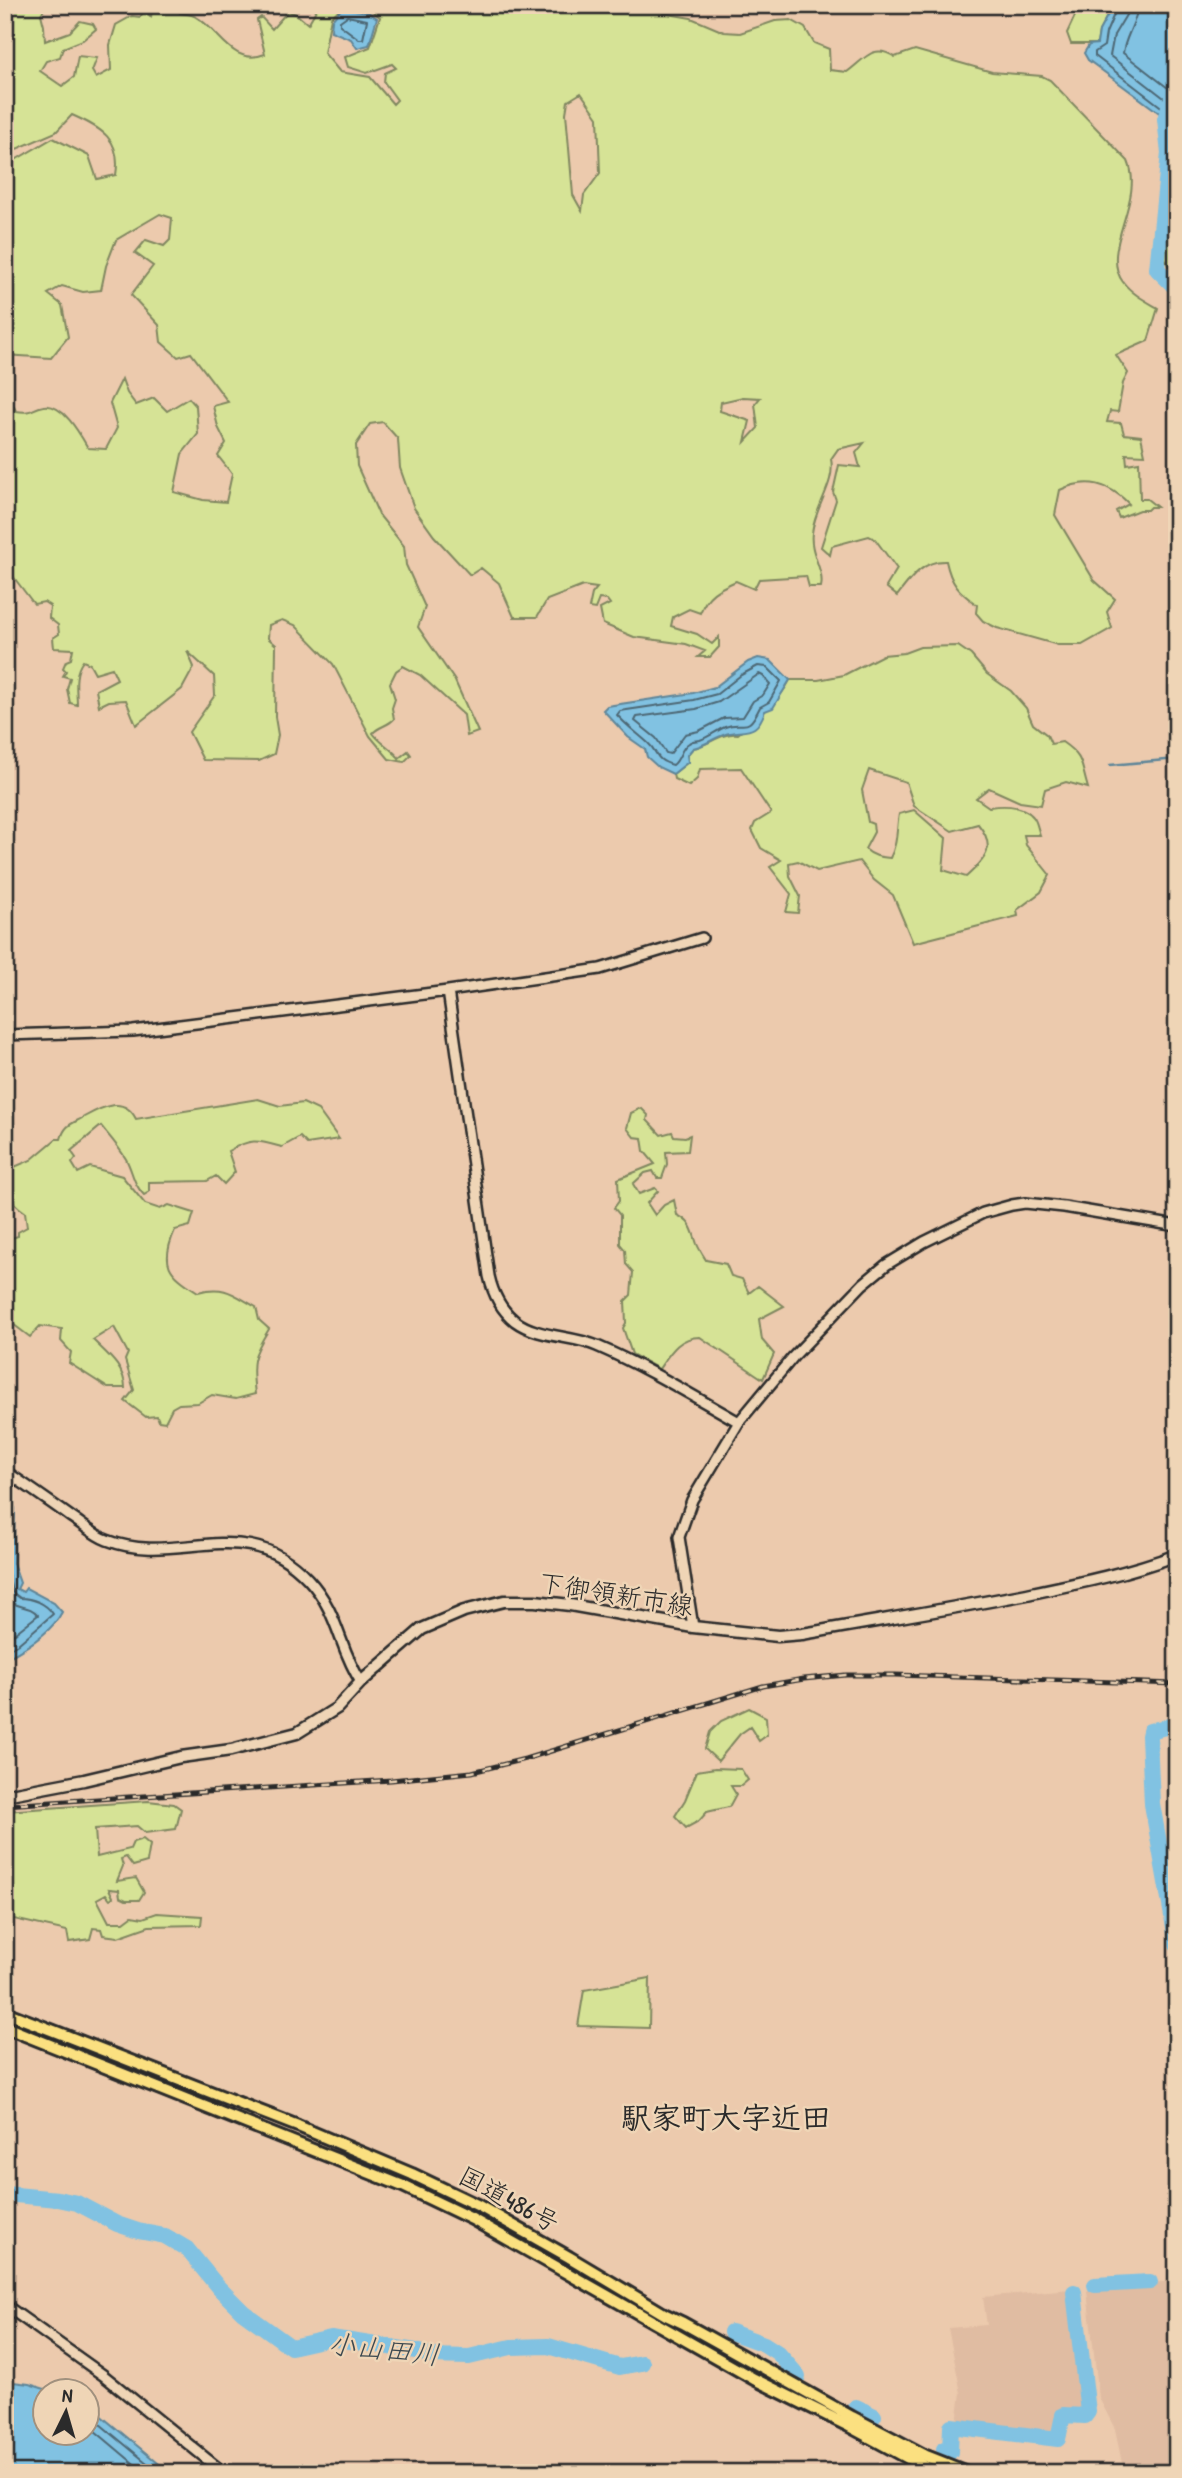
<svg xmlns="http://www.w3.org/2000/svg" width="1182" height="2478" viewBox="0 0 1182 2478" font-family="'Patrick Hand','Klee One',sans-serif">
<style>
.built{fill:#e0bca2}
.green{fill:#d6e396;stroke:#808760;stroke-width:2;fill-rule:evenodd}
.water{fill:#81c2e2;stroke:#5f8699;stroke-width:2}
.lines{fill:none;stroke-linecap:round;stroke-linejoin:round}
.shore{stroke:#4d6774;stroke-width:2}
.stream{stroke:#5f8699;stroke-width:2.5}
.river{stroke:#81c2e2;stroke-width:16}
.tertiary-casing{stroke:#2b2b2b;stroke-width:14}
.secondary-casing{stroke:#2b2b2b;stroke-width:15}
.trunk-casing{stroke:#2b2b2b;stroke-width:16}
.tertiary{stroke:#efd5b6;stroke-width:9}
.secondary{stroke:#efd5b6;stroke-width:10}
.trunk{stroke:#fbe080;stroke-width:10}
.rail-casing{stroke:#2b2b2b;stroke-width:5}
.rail{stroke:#efd5b6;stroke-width:2.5;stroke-dasharray:8;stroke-linecap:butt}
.labels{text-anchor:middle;stroke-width:5;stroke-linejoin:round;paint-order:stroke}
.street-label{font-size:26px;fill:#2b2b2b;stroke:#efd5b6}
.water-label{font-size:28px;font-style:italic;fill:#3c4950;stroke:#efd5b6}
.quarter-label{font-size:30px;font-weight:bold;fill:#2b2b2b;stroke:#efd5b6}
</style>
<rect width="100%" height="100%" fill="#eccaad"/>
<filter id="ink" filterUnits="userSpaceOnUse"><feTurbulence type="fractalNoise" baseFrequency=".0143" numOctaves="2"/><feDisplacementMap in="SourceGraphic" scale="14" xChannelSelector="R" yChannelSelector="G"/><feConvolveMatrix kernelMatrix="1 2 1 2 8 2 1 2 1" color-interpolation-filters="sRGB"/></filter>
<g filter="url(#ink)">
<path class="built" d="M 1177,2281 L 1177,2467 L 1132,2470 L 1122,2463 L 1115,2429 L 1099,2398 L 1087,2291 L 1092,2287 Z
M 1070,2289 L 1084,2410 L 1062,2411 L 1057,2434 L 1052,2435 L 957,2422 L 961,2393 L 948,2328 L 987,2325 L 983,2297 Z"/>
<path class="green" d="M 5,5 L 47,5 L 41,14 L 44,26 L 45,41 L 70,32 L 80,21 L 93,24 L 96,29 L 83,40 L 63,48 L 60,57 L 46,61 L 40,71 L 62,86 L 74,77 L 78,56 L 97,58 L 92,71 L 96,78 L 111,70 L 110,45 L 116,25 L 132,16 L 140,17 L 145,10 L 151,17 L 153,5 L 174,5 L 180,13 C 185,14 192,14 196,17 C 220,30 232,67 265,54 L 257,20 L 261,17 L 272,29 L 288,11 L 296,14 L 308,24 L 319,5 L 658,5 L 663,13 L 691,18 L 724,32 L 740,33 L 775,21 L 791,20 L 805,28 L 814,43 L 829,49 L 830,70 L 847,72 C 866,58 873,43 895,57 L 915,50 L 992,72 L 1042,76 L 1050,80 L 1128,161 C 1145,201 1099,250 1123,282 C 1132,294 1146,301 1158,308 L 1148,341 L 1116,355 L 1128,373 L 1123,383 L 1118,412 L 1110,411 L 1107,422 L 1121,423 L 1124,434 L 1141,436 L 1145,455 L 1126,454 L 1127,464 L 1139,462 L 1140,499 L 1147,499 L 1157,507 L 1150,507 L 1147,510 L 1139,510 L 1119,518 L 1116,511 L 1129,504 C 1109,483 1087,477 1060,490 L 1055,515 L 1094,580 L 1115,599 L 1107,612 L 1112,628 L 1082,645 L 1058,645 L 997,628 L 983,621 L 976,613 L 977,605 C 958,591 951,584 946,561 C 923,560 910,579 897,596 L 886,587 L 897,569 L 875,539 L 869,536 L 832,546 L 830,555 L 821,547 L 836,500 L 833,492 L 839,465 L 860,467 L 856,453 L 864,443 L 838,449 L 831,459 C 836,483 815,506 812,533 C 809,553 825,571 821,587 L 809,587 L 806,576 L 759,579 L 754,589 L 736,581 C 718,589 707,594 700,613 L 689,609 L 673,617 L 671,626 L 697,634 L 712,644 L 719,637 L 719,647 L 710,657 L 698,657 L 705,651 L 686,644 L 634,637 L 603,624 L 600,609 L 610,604 L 607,600 L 599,599 L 595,609 L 589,608 L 592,594 L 597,588 L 583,586 L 547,600 L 537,617 L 514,617 L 499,583 L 481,568 L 470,575 L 434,536 L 414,508 L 400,468 L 398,439 L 383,422 L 370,424 L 356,445 L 357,466 L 379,515 L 404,546 L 406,565 L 425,607 L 418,627 L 455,681 L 478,732 L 467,736 L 464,715 L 420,675 L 403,666 L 396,671 L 390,683 L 395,699 L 392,708 L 394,719 C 388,726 379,726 373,733 C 379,742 391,748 399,758 L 408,751 L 411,755 L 404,762 L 389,759 L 370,736 L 333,664 L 295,625 L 282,620 L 269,625 L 268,638 L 276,645 L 275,717 L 278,735 L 274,754 L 259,761 L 203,760 L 189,732 L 215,695 L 214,676 L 187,651 L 194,667 L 182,689 L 136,725 L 126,700 L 109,701 L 99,706 L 96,690 L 117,679 L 112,668 L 95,673 L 90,664 L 83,661 C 73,674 77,690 77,705 L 70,703 L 67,689 L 70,678 L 63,676 L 66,671 L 63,668 L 66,661 L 71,659 L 73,649 L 54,648 L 53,638 L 59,634 L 58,625 L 49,618 L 50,606 L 44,602 L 34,604 L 12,575 L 10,544 L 12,524 L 5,515 L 5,389 L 16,411 C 33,414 31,408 44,406 C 63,403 80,434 88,448 L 106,449 L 117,428 L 110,403 L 122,379 L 127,393 L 136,405 L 154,398 L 167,411 L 189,398 L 196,406 L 198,434 L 182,454 L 174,492 L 203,500 L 226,502 L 232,474 L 218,456 L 226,443 L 218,427 L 213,406 L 228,402 L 191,353 L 178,357 L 161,342 L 159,325 L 131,295 L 153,266 L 135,253 L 146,240 L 164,246 L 170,240 L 172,218 L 160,214 L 116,240 L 106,266 L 101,290 L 83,292 L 62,286 L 48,294 L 62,305 L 68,337 L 51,358 L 5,355 L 5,166 L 53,138 L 89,156 L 97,179 L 116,175 C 122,139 101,128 72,115 L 56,132 L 5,154 ZM 343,6 L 371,10 L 380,17 L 370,47 L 345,57 L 348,67 L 367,73 L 392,64 L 396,68 L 385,73 L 384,82 L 397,100 L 393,104 L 370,77 L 340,72 L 324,53 L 331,17 ZM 581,93 L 598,117 L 600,173 L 584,195 L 582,211 L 573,195 L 566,113 L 568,101 ZM 743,397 L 760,398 L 755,404 L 758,428 L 745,442 L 750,421 L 720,411 L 721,402 Z
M 1080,5 L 1113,5 L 1099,31 L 1097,44 L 1071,44 L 1067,33 Z
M 1177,187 L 1177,271 L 1169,267 L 1161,251 Z
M 958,646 L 971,655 L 987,674 L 1011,691 L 1026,708 L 1033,724 L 1047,735 L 1051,744 L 1062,742 C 1085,758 1080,763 1088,788 L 1066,782 L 1045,789 L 1041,805 L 1020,802 L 989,788 L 976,798 L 989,807 C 1003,805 1024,804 1034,818 C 1037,822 1038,830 1040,835 L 1024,835 L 1026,845 L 1050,875 L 1041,892 L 1017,910 L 1018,916 L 913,943 L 893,895 L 874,880 L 859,861 L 817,871 L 798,861 L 789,863 L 790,876 L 800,896 L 798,913 L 786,912 L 791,894 L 770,867 L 781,860 L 761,848 L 752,830 L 755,823 L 771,813 L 741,768 L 700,769 L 697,779 L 689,786 L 674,779 L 673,774 L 688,762 L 687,755 L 693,748 C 709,745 722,732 738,734 C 757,718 779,702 790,680 L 818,680 L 844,675 L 883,655 L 904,653 L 920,647 ZM 869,770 L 906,782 L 914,806 L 952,831 L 978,824 C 997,847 986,859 966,877 L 943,870 L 946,838 L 914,810 L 899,814 C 896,830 898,843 890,858 C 879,857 873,856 865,849 L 874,832 L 873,824 L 868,822 L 862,790 Z
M 258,1099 L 280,1106 L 303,1103 L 318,1110 L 339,1139 L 307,1144 L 300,1137 L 282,1147 C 257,1140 251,1138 228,1151 L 235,1172 L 224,1184 L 216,1176 L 207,1181 L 149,1182 L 149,1192 L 144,1195 C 133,1184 133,1172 126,1159 C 119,1147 110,1137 101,1126 L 71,1151 L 76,1158 L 72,1163 L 78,1173 L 90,1167 L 122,1176 L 145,1204 L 160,1209 L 169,1205 L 194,1213 L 190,1226 L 175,1230 C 160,1264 168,1273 198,1292 C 225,1285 233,1294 256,1307 L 259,1320 L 269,1329 C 252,1356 251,1362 255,1394 L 236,1399 L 212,1395 L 198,1403 L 179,1404 L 172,1408 L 165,1422 L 159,1421 L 157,1416 L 146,1417 L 125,1401 L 134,1390 L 125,1360 L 128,1353 L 114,1327 L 93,1340 C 107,1354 125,1367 125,1388 L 108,1388 L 69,1363 L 71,1352 L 61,1341 L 62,1329 L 40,1326 L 30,1337 L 5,1318 L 5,1240 L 18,1236 L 18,1232 L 27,1227 L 25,1212 C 8,1201 5,1191 5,1171 L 31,1160 L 56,1139 L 61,1139 C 65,1124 72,1124 84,1117 C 102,1107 124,1095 136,1119 Z
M 641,1108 L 648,1115 L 647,1120 L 661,1135 L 672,1132 L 674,1136 L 685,1137 L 690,1135 L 688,1151 L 666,1152 L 667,1164 L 662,1178 L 657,1178 L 653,1171 L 645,1173 L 633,1184 L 639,1194 L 655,1188 L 658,1191 L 647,1203 L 655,1215 L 664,1205 L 674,1200 L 677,1215 C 692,1222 692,1230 697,1244 C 699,1249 703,1255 706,1260 L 726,1264 L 731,1276 L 742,1279 L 749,1293 L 758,1286 L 784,1306 L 759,1319 L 762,1340 L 774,1354 L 763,1379 L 700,1337 C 679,1337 670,1353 659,1369 L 632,1354 L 623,1328 L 626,1323 L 625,1301 L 631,1295 L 633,1272 L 626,1264 L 625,1250 L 620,1244 L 620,1215 L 614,1208 L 619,1201 L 618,1179 L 655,1164 L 644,1151 L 642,1138 L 634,1137 L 627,1128 L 631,1113 Z
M 749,1708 L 766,1717 L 767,1735 L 759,1741 L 750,1727 L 740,1734 L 718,1761 L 705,1749 L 710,1732 L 721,1721 Z
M 715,1768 L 741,1769 L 748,1780 L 741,1786 L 731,1786 L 736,1794 L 729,1807 L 707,1812 L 699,1821 L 686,1828 L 675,1816 L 685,1800 L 697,1771 Z
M 148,1801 L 174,1804 L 181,1809 L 176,1829 L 145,1833 L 137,1826 L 95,1829 L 97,1857 L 130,1849 L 133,1842 L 143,1839 L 150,1845 L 147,1862 L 133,1866 L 126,1857 L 121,1859 L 123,1866 L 117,1881 L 136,1878 L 144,1892 L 139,1900 L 126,1900 L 120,1897 L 119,1890 L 109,1889 L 113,1897 L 110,1899 L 106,1894 L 97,1899 L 109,1922 L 124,1922 L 132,1916 L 143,1918 L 157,1913 L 202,1916 L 201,1925 L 149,1926 L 118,1937 L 103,1935 L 101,1929 L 93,1928 L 90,1939 L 69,1942 L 67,1931 L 5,1917 L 5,1811 Z
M 650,1978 L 649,2028 L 578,2026 L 584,1990 Z"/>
<path class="water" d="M 1113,5 L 1177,5 L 1177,126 L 1088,60 L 1084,53 L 1089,45 L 1097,44 L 1099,31 Z
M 342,8 L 368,12 L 377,18 L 369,45 L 357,48 L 351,39 L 331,31 L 332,20 Z
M 758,658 L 770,660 L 790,680 L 773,708 L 765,711 C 757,734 749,730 730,733 C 717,735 706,746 693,748 L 687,755 L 688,762 L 673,774 L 658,767 L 647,757 L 645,749 L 628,737 L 603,710 L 607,706 L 693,693 L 715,687 L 748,662 Z
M 5,1503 L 15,1508 L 13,1563 L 20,1583 L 17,1589 L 23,1592 L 26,1588 L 54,1603 L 62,1612 C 52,1632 26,1648 7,1658 L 6,1662 Z
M 5,2381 L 29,2384 L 48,2390 L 46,2390 L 46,2432 L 88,2432 L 88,2405 L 170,2473 L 5,2473 Z"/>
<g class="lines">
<path class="shore" d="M 1118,5 L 1106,33 L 1104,46 L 1095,52 L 1095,56 L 1177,119
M 1127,5 L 1126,15 L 1114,35 L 1110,56 L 1177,108
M 1138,5 C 1137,22 1125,36 1123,53 L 1177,95
M 347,16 L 367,20 L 363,39 L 359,39 L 340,25 L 340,21 Z
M 758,666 L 767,667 L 781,681 L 769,702 L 760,707 C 746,736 745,719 725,727 C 716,731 709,737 700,740 C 696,741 692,740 689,743 C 680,748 681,759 673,765 C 654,760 659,753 648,743 C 637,733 627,726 617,715 L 620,711 L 694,700 L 717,694 L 741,675 Z
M 759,674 L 763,676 L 770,684 L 763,695 L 753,701 L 743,717 L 724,718 L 699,731 L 685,734 L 670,754 L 666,753 L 656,738 L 635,721 L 637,717 L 696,709 L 719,702 Z
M 5,1511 L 8,1514 L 6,1564 L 12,1592 L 20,1598 C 32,1598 46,1603 53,1614 L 18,1644 L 5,1651
M 5,1598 C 16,1609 29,1604 38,1615 L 5,1641
M 88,2414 L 159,2473
M 88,2425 L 145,2473"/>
<path class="stream" d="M 1110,765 L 1177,759"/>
<path class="river" d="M 1177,83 L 1165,119 L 1169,153 L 1157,269 L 1177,289
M 1177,1724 L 1150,1731 L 1149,1736 L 1152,1804 L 1177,1944
M 5,2194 L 58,2199 L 77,2203 L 117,2224 L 138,2231 L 165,2236 L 187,2249 L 218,2287 L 243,2312 L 291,2347 L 331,2338 L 416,2351 L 431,2356 L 469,2357 L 511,2347 L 548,2346 L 620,2367 L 642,2363
M 1095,2285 L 1150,2282
M 731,2332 L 764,2344 L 778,2353 L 798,2376
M 856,2407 L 874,2416
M 944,2449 L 950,2452 L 951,2426 L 1058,2439 L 1063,2415 L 1085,2416 L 1088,2412 L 1074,2292"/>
<defs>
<path id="tertiary" d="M 448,991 L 489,1276 C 493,1294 500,1309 515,1321 C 538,1338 571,1335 597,1346 C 646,1367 693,1396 739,1422
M 5,1035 L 133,1031 L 448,991 L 600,969 L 702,938
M 5,1471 C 27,1486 49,1501 71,1517 C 82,1524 94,1535 107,1540 C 177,1568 244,1510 308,1579 C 339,1612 338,1647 361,1682
M 693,1627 L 679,1537 L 692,1500 L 739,1422 L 793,1357 L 863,1284 L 886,1265 L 924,1242 L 983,1213 L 1012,1205 L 1025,1203 L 1064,1207 L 1177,1226
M 5,2305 L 103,2375 L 224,2473"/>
<path id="secondary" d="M 5,1795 L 84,1780 L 181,1757 L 231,1750 L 297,1733 L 337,1708 L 361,1682 L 422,1629 L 464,1611 L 504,1601 L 535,1601 L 570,1605 L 693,1627 L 778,1636 L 802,1634 C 875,1621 949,1609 1022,1595 C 1075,1584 1126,1574 1177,1555"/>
<path id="trunk" d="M 5,2012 L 298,2126 L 412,2174 L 479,2206 L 569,2257 L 666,2315 L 683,2323 L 852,2417 L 926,2456 L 969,2473
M 5,2027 L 403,2186 L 472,2219 L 754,2379 L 849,2426 L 936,2473"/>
</defs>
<use href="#tertiary" class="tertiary-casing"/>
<use href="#secondary" class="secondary-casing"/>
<use href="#trunk" class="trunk-casing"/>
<use href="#tertiary" class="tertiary"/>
<use href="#secondary" class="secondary"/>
<use href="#trunk" class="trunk"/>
<defs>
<path id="rail" d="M 5,1805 L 391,1780 L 472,1772 L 525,1759 L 763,1686 L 804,1679 L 846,1675 L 895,1675 L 1177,1684"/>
</defs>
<use href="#rail" class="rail-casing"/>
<use href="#rail" class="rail"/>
</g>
</g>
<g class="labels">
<g class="street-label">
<text transform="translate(616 1594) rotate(9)" y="9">下御領新市線</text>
<text transform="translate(509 2199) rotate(28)" y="9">国道486号</text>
</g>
<g class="water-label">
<text transform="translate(384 2349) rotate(6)" y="10">小山田川</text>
</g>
<g class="quarter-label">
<text x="726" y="2128">駅家町大字近田</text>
</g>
</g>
<rect width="1182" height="2478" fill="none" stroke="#efd5b6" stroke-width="28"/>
<rect x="14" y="14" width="1154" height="2450" fill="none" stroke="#2b2b2b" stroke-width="2.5" filter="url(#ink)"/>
<g transform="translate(66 2412) rotate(5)"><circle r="33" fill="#efd5b6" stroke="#a1917e" stroke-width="2"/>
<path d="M0-5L12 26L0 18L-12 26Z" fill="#2b2b2b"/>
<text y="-10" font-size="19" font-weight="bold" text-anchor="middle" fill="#2b2b2b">N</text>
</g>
</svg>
